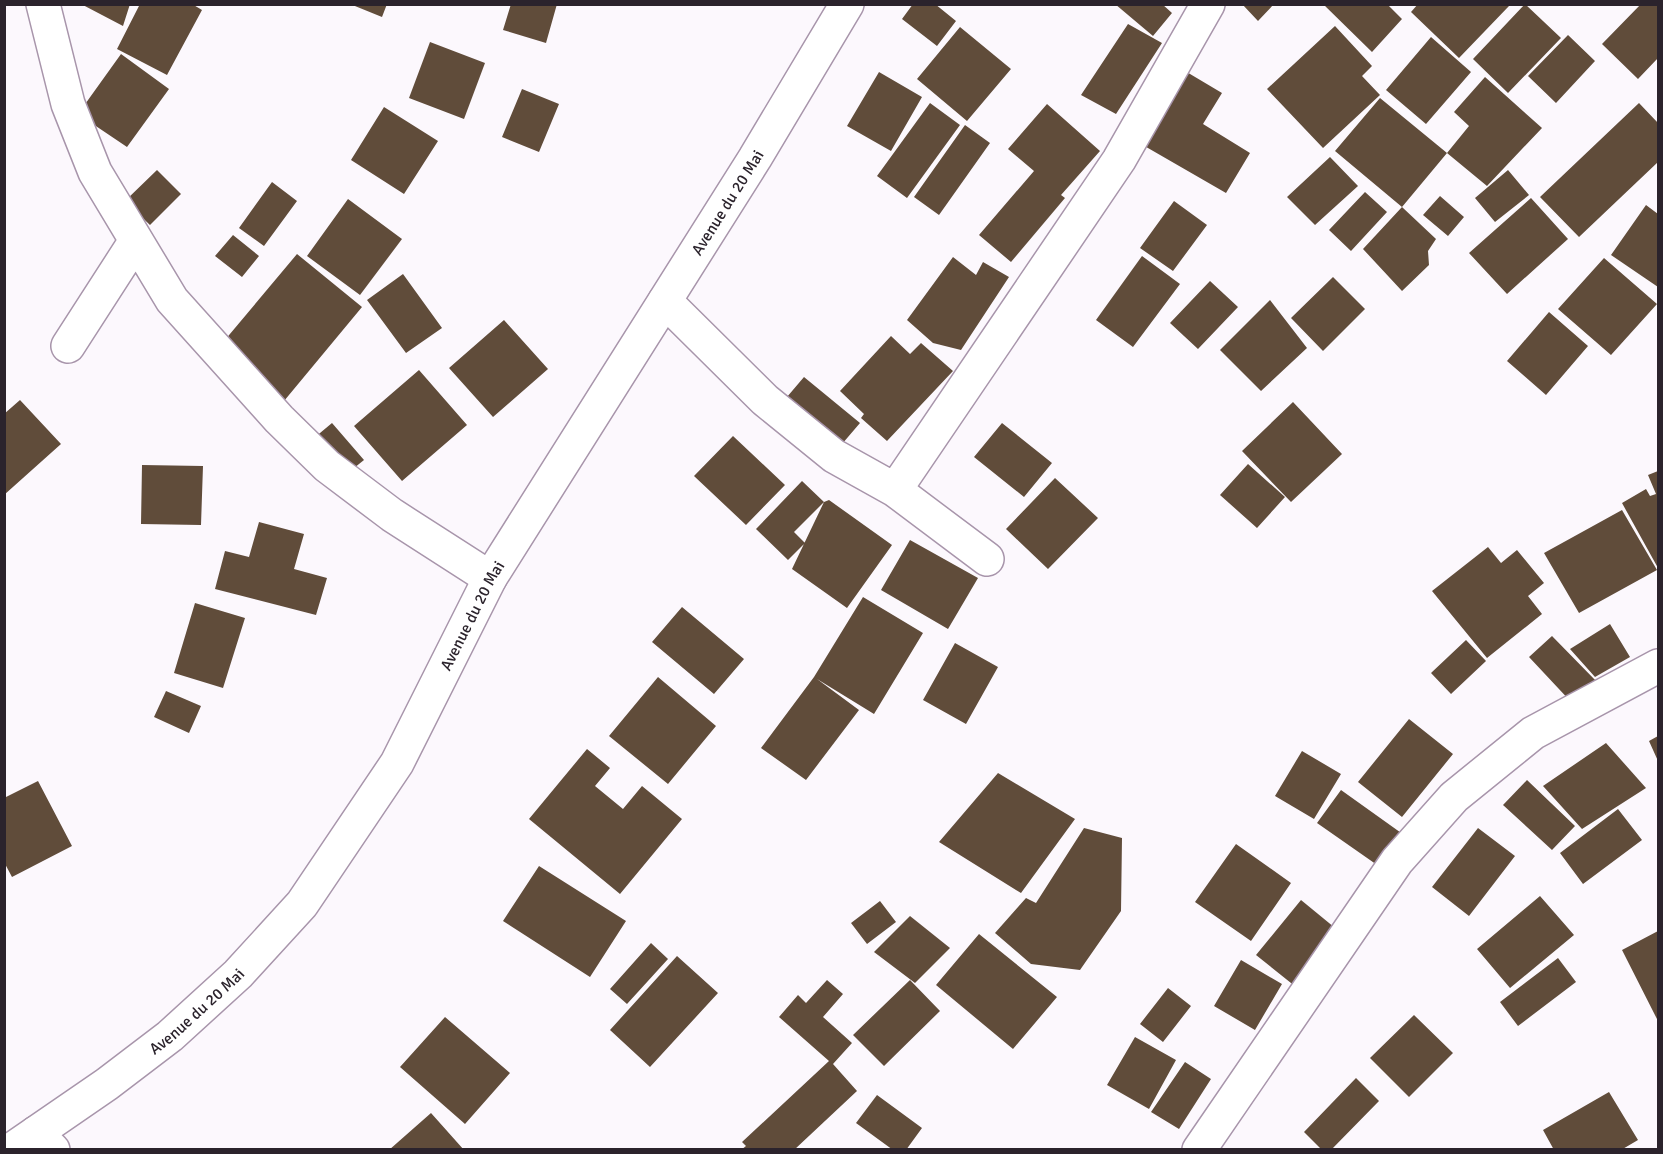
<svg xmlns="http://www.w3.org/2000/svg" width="1663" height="1154" viewBox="0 0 1663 1154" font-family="Signika,sans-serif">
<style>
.building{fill:#604c3a}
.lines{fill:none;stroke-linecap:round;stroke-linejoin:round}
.minor-casing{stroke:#a895ab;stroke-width:36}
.secondary-casing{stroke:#a895ab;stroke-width:36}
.minor{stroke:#fff;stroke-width:33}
.secondary{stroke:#fff;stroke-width:33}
.labels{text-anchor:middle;stroke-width:6;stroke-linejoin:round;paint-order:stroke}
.street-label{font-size:16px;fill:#2b232c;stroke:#fff}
</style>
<rect width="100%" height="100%" fill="#fcf8fd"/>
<path class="building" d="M 81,4 L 130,4 L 123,26 Z
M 140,4 L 192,4 L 202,10 L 167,75 L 117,49 Z
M 350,4 L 387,4 L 382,17 Z
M 511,4 L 557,4 L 546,43 L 503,30 Z
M 913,4 L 935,4 L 956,21 L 937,46 L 902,19 Z
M 1115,4 L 1162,4 L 1172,13 L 1153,36 Z
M 1242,4 L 1274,4 L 1258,21 Z
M 1323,4 L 1387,4 L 1402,19 L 1372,52 Z
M 1418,4 L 1508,4 L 1509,6 L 1459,58 L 1411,12 Z
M 1525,4 L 1561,38 L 1508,93 L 1473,59 Z
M 1641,4 L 1658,4 L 1658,58 L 1638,79 L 1602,44 Z
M 1128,24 L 1162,43 L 1116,114 L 1081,95 Z
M 1335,26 L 1372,66 L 1362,76 L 1380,95 L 1323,148 L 1267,89 Z
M 960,27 L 1011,69 L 967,121 L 917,79 Z
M 1568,35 L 1595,61 L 1556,103 L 1528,76 Z
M 1431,37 L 1471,72 L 1426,124 L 1386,90 Z
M 430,42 L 485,63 L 464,119 L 409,98 Z
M 121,54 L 169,89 L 127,147 L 78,114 Z
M 1185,71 L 1222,93 L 1203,124 L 1250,153 L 1226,193 L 1141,144 Z
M 879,72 L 922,97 L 891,151 L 847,126 Z
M 1485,77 L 1542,128 L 1487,186 L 1447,153 L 1469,126 L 1454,112 Z
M 522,89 L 559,104 L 539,152 L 502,137 Z
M 1380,98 L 1447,153 L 1402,207 L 1335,151 Z
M 930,103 L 960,125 L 907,198 L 877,176 Z
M 1639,103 L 1658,123 L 1658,162 L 1579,237 L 1540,197 Z
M 1047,104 L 1100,151 L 1061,195 L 1065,198 L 1011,262 L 979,235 L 1034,171 L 1008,149 Z
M 384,107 L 438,141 L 404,194 L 351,160 Z
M 965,125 L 990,143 L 939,215 L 914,197 Z
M 1330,157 L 1358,186 L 1315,225 L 1287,197 Z
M 157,170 L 181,194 L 150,225 L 125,201 Z
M 1508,170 L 1529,195 L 1495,222 L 1475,198 Z
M 272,182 L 297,201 L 264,246 L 239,228 Z
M 1365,192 L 1387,212 L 1351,251 L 1329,230 Z
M 1440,196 L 1464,217 L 1448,236 L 1423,215 Z
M 1531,198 L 1568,239 L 1507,294 L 1469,253 Z
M 348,199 L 402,239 L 360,295 L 307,256 Z
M 1174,201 L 1207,225 L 1173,271 L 1140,248 Z
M 1646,205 L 1658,214 L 1658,287 L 1611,255 Z
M 1402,207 L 1436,239 L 1428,251 L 1429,265 L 1402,291 L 1363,249 Z
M 233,235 L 259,256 L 242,277 L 215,256 Z
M 297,254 L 362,307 L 284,401 L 219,347 Z
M 1142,256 L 1180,284 L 1133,347 L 1096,320 Z
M 953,257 L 976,275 L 983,262 L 1009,277 L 961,350 L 933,343 L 907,320 Z
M 1604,258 L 1657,304 L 1611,355 L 1558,309 Z
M 403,274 L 442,328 L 406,353 L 367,300 Z
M 1333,277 L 1365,309 L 1323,351 L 1291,318 Z
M 1210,281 L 1238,307 L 1198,349 L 1170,323 Z
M 1270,300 L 1307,348 L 1261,391 L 1220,350 Z
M 1549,312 L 1588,346 L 1546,395 L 1507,361 Z
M 504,320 L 548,369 L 493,417 L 449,368 Z
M 891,336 L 910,354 L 921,343 L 953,371 L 887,441 L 861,418 L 864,414 L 840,391 Z
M 419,370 L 467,425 L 402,481 L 354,426 Z
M 804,377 L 860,423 L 836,451 L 781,404 Z
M 20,400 L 61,444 L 4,495 L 4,414 Z
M 1293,402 L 1342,454 L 1291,502 L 1242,451 Z
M 332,423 L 364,460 L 344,476 L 314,438 Z
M 1002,423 L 1052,463 L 1024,497 L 974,457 Z
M 733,436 L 785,485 L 746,525 L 694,476 Z
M 1248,464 L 1285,497 L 1257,528 L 1220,495 Z
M 142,465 L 203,466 L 201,525 L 141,524 Z
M 1658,471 L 1658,568 L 1622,503 L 1646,489 L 1650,496 L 1656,494 L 1648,475 Z
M 1055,478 L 1098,518 L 1048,569 L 1006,529 Z
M 802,481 L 824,502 L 794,532 L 805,543 L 788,560 L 756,529 Z
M 829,500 L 892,545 L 847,608 L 792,569 L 824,502 Z
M 1622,510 L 1657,570 L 1579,613 L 1544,553 Z
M 259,522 L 304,534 L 294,569 L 327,578 L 316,615 L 215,589 L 225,551 L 249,557 Z
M 910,540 L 978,578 L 948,629 L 881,590 Z
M 1488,547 L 1501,563 L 1517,550 L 1544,583 L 1528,596 L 1542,614 L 1487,658 L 1432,591 Z
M 863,597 L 923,633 L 874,714 L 817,679 L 859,710 L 806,780 L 761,748 L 814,677 Z
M 195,603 L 245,618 L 223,688 L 174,673 Z
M 682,607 L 744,659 L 714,694 L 652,642 Z
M 1610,624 L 1630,657 L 1595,677 L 1570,649 Z
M 1552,636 L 1597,682 L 1573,704 L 1529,657 Z
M 1466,640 L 1486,661 L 1451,694 L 1431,673 Z
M 955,643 L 998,667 L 966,724 L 923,700 Z
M 658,677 L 716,726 L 668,784 L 609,736 Z
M 166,691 L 201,706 L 189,733 L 154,717 Z
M 1409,719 L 1453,754 L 1402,817 L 1358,782 Z
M 1658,736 L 1658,761 L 1649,741 Z
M 1606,743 L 1646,788 L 1582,829 L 1543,786 Z
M 587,749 L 610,768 L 595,786 L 623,809 L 642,786 L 682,819 L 620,894 L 529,819 Z
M 1302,751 L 1341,774 L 1314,819 L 1275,796 Z
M 998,773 L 1075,819 L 1021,893 L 939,842 Z
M 1527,780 L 1575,826 L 1552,850 L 1503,805 Z
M 38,781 L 72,846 L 12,877 L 4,862 L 4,798 Z
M 1341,790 L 1404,835 L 1380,867 L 1317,823 Z
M 1618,809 L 1642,840 L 1583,884 L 1560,853 Z
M 1084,828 L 1122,838 L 1121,911 L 1080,970 L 1031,964 L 995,933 L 1026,898 L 1036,903 Z
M 1478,828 L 1515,856 L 1469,916 L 1432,887 Z
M 1236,844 L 1291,883 L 1251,941 L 1195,902 Z
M 539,866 L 626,921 L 590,977 L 503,921 Z
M 1540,896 L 1574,935 L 1510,988 L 1477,949 Z
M 1301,900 L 1340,932 L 1296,987 L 1256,955 Z
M 880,901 L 896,922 L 867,944 L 851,923 Z
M 910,916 L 950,948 L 915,983 L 874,952 Z
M 1658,931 L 1658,1021 L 1622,950 Z
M 979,934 L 1057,997 L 1013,1049 L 936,985 Z
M 651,943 L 668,959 L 627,1004 L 610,989 Z
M 677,956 L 718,993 L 650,1067 L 610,1030 Z
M 1558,958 L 1576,982 L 1518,1026 L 1500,1002 Z
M 1241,960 L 1282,984 L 1255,1030 L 1214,1006 Z
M 827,980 L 843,994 L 823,1017 L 852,1043 L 833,1064 L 857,1091 L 794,1150 L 741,1150 L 746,1146 L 742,1142 L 829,1061 L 779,1017 L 798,995 L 806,1003 Z
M 910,980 L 940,1011 L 884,1066 L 853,1035 Z
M 1168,988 L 1191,1006 L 1163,1042 L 1140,1024 Z
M 1414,1015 L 1453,1053 L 1409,1097 L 1370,1058 Z
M 445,1017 L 510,1073 L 465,1124 L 400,1067 Z
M 1135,1037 L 1176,1060 L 1149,1109 L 1107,1085 Z
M 1185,1062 L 1211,1079 L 1179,1129 L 1151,1112 Z
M 1356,1078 L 1379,1101 L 1331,1150 L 1322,1150 L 1304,1132 Z
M 1609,1092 L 1638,1140 L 1621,1150 L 1554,1150 L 1543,1130 Z
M 877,1095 L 922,1128 L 906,1150 L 893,1150 L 856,1123 Z
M 431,1113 L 464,1150 L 389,1150 Z"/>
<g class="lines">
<defs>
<path id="minor" d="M 43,4 L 68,104 L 95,172 L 172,300 L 279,419 L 327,466 L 392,515 L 490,578
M 665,301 L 765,400 L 834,456 L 895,490 L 987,559
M 68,346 L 135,242
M 895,490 L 1119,160 L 1208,4
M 36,1133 L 53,1150
M 1199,1150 L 1397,861 L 1454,797 L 1533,733 L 1658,666"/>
<g id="secondary">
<path id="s1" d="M 11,1150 L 107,1084 L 170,1036 L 238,974 L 302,904 L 397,763 L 490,578 L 755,158 L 847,4"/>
</g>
</defs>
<use href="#minor" class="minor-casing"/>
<use href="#secondary" class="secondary-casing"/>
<use href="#minor" class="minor"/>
<use href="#secondary" class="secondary"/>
</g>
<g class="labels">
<g class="street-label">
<text dy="6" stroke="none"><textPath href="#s1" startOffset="1204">Avenue du 20 Mai</textPath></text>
<text dy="6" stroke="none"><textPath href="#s1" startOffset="718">Avenue du 20 Mai</textPath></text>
<text dy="6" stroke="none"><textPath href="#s1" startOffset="232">Avenue du 20 Mai</textPath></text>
</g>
</g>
<rect width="1663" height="1154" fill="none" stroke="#2b232c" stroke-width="12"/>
</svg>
